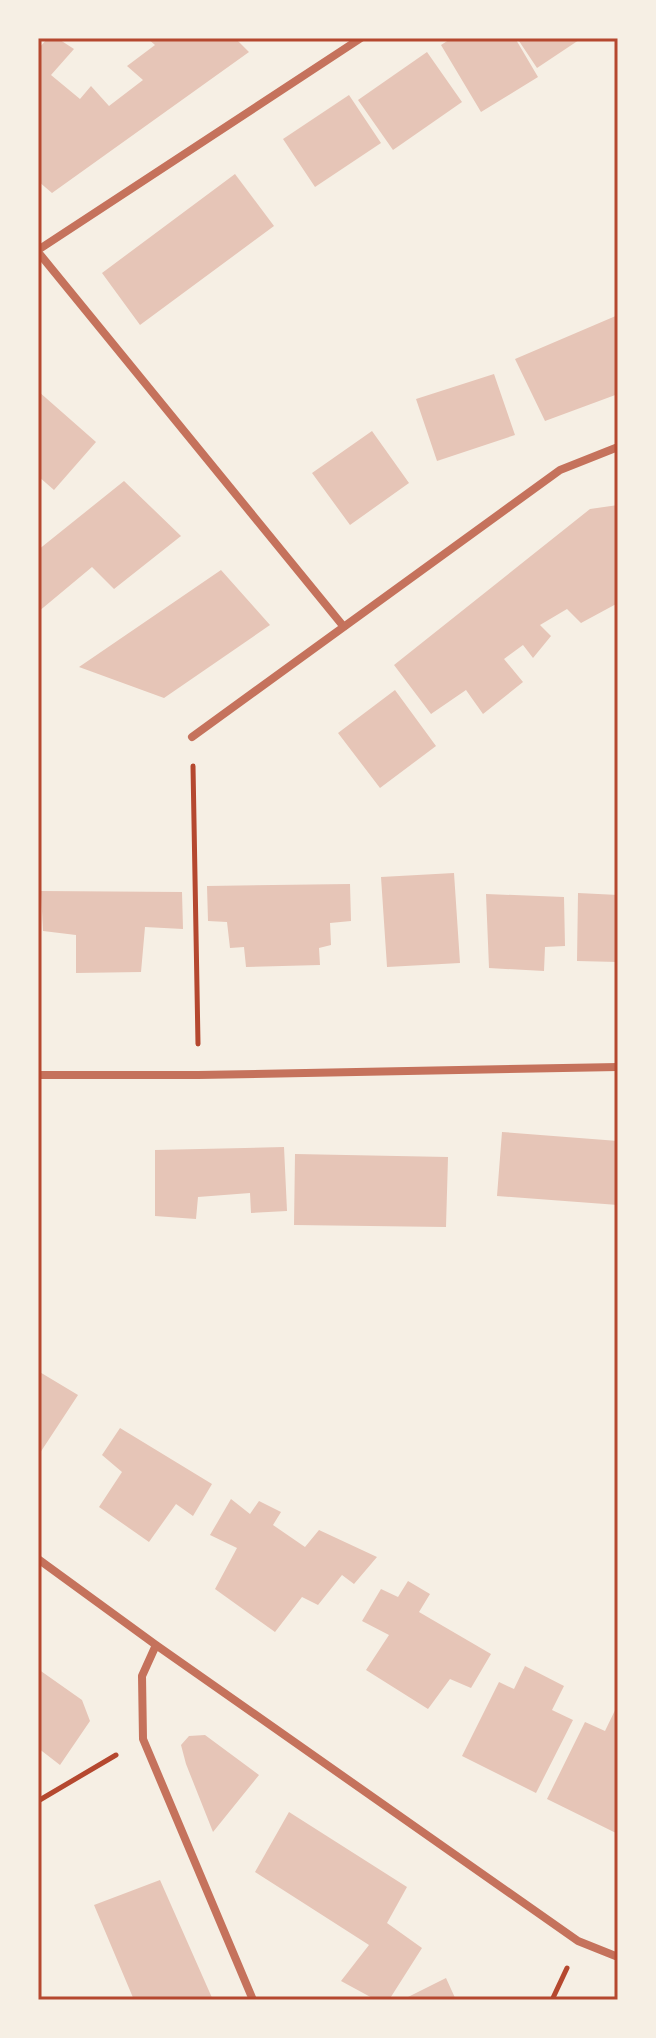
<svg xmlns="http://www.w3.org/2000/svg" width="656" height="2038" viewBox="0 0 656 2038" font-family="'DM Sans',sans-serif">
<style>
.building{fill:#e6c5b7}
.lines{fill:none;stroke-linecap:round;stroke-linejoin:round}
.path{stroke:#b5482f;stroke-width:5}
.minor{stroke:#c5725c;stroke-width:8}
.neatline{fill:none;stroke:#b5482f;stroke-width:3}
</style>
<rect width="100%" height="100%" fill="#f6efe4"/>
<path class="building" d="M 48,38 L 57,38 L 74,49 L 51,75 L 80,99 L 91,86 L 109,106 L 143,80 L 127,66 L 155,45 L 147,38 L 235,38 L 249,52 L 52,193 L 38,181 L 38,49 Z
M 452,38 L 515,38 L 538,77 L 481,112 L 441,45 Z
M 517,38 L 582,38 L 537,68 Z
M 427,52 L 462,102 L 393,150 L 358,100 Z
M 349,95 L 381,143 L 315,187 L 283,139 Z
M 235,174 L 274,226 L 140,325 L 102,273 Z
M 618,315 L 618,394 L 545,421 L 515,359 Z
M 494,374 L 515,435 L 437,461 L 416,399 Z
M 38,391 L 96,442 L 54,490 L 38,476 Z
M 372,431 L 409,483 L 350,525 L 312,473 Z
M 124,481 L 181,536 L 114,589 L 92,567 L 38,612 L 38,550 Z
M 618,505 L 618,603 L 581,623 L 567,609 L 540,625 L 551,636 L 533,658 L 523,645 L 504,659 L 523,682 L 483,714 L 466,690 L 431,714 L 394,665 L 590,509 Z
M 221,570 L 270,625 L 164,698 L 79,667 Z
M 395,690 L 436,746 L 380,788 L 338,733 Z
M 454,873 L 460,963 L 387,967 L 381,877 Z
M 350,884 L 351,921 L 330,923 L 331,945 L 319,948 L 320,965 L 246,967 L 244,947 L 230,948 L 227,922 L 208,921 L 207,886 Z
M 41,891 L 182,892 L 183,929 L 145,927 L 141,972 L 76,973 L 76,935 L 43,931 Z
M 578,893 L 618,895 L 618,962 L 577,961 Z
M 486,894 L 564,897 L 565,946 L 545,947 L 544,971 L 489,968 Z
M 502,1132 L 618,1141 L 618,1205 L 497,1196 Z
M 284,1147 L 287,1211 L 251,1213 L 250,1193 L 198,1197 L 196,1219 L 155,1216 L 155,1150 Z
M 295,1154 L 448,1157 L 446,1227 L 294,1225 Z
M 38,1371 L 78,1395 L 38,1456 Z
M 120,1428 L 212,1484 L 193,1516 L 176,1504 L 149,1542 L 99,1507 L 122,1472 L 102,1455 Z
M 231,1499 L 250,1514 L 259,1501 L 281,1512 L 273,1525 L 305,1547 L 319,1530 L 377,1557 L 354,1584 L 342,1575 L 318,1605 L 302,1597 L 275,1632 L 215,1589 L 237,1548 L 210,1535 Z
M 408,1581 L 430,1594 L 419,1612 L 491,1654 L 471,1688 L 450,1679 L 428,1709 L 366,1670 L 389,1635 L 362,1621 L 381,1589 L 398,1597 Z
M 525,1666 L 564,1686 L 552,1710 L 573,1720 L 536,1793 L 462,1756 L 499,1682 L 514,1689 Z
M 38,1669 L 82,1700 L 90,1721 L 60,1765 L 38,1748 Z
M 618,1704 L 618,1834 L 547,1799 L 585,1722 L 605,1731 Z
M 205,1735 L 259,1775 L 213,1832 L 186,1764 L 181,1745 L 189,1736 Z
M 289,1812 L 407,1887 L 387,1923 L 422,1948 L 389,2000 L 376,2000 L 341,1981 L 369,1945 L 255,1872 Z
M 160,1880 L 213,2000 L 134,2000 L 94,1905 Z
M 446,1978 L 456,2000 L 402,2000 Z"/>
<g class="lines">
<path class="path" d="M 193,766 L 198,1044
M 38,1801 L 116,1755
M 552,2000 L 567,1968"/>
<path class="minor" d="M 38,250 L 361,38
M 38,252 L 344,627
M 192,737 L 560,470 L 618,447
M 38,1075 L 198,1075 L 618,1067
M 38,1559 L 156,1645 L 578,1941 L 618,1957
M 156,1645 L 142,1676 L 143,1739 L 253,2000"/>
</g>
<rect width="656" height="2038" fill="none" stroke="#f6efe4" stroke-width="80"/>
<rect x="40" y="40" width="576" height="1958" class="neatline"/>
</svg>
